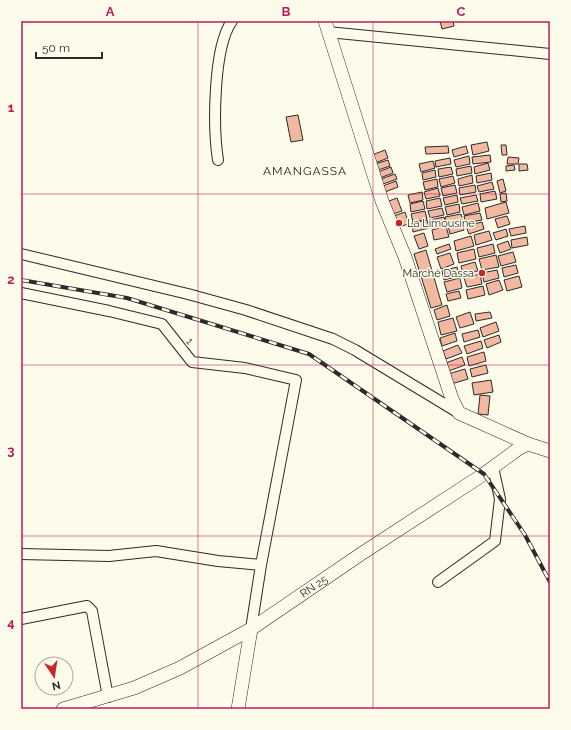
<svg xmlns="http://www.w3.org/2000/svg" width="571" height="730" viewBox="0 0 571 730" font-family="Raleway,sans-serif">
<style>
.building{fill:#f2b8a0;stroke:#2b2b2b}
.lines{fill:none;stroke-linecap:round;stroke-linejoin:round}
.minor-casing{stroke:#2b2b2b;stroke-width:12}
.major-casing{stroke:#2b2b2b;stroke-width:14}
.minor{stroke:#fdfbea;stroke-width:10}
.major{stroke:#fdfbea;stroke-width:13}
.rail-casing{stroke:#2b2b2b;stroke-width:4}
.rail{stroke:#fdfbea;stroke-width:2.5;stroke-dasharray:8;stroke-linecap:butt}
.grid{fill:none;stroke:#c2185b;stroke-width:1;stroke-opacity:0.55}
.poi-dot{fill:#c62828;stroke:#fdfbea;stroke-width:1.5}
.labels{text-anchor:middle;stroke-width:3;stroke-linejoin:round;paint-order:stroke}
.poi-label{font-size:11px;fill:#2b2b2b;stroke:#fdfbea;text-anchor:start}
.street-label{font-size:11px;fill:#2b2b2b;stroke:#fdfbea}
.neighbourhood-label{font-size:12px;letter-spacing:1px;fill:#2b2b2b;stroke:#fdfbea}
.neatline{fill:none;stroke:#c2185b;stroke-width:1.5}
.grid-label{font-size:13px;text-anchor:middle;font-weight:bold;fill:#c2185b}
</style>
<rect width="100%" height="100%" fill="#fdfbea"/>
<path class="building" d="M 440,21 L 453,21 L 454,26 L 442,29 Z
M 298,115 L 303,140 L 291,142 L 286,117 Z
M 487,142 L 489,151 L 473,155 L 471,145 Z
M 501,145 L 506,145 L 507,155 L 502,155 Z
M 448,146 L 449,153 L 426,154 L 425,147 Z
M 466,146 L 468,153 L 454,157 L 452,150 Z
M 385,150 L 388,158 L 375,163 L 372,155 Z
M 490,155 L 491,162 L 473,164 L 472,157 Z
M 469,156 L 470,164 L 456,167 L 454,160 Z
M 508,157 L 519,158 L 518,164 L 507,164 Z
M 450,158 L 451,164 L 436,167 L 435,161 Z
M 388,160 L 390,166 L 378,170 L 375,164 Z
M 433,161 L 435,168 L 421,172 L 419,164 Z
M 488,163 L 490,170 L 475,174 L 474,167 Z
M 519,164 L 527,164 L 528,170 L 519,171 Z
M 514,165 L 515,170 L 506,171 L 506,166 Z
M 471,166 L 472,173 L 457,176 L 456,169 Z
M 391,167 L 393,173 L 380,178 L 378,172 Z
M 451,167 L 453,174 L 439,177 L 438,169 Z
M 435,170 L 436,177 L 423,180 L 422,173 Z
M 491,173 L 492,180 L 477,183 L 476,176 Z
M 395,174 L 397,179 L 383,184 L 381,179 Z
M 472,175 L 473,183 L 459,186 L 458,179 Z
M 453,176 L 455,183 L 441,187 L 439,179 Z
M 437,179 L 438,187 L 425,190 L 423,182 Z
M 503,179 L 506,191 L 500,193 L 497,181 Z
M 396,181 L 398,187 L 385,192 L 383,186 Z
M 492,182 L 494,189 L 479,192 L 477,186 Z
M 455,185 L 457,193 L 443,196 L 441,188 Z
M 475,185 L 476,192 L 460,195 L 459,188 Z
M 438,188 L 440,196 L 426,199 L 424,192 Z
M 495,191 L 497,199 L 481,202 L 480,194 Z
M 422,192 L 423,200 L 410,203 L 408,195 Z
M 506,193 L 507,201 L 501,202 L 500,194 Z
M 457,195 L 458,202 L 445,205 L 443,198 Z
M 476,195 L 478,201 L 462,204 L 460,198 Z
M 397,198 L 402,211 L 393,214 L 389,201 Z
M 440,198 L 442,206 L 427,209 L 426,201 Z
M 423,201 L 425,209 L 411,212 L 410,204 Z
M 506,202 L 509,213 L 487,219 L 485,208 Z
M 478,203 L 480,211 L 464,215 L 462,207 Z
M 459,204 L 460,212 L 447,215 L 445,207 Z
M 442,208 L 444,215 L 430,218 L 428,211 Z
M 425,211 L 427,219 L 413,222 L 411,214 Z
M 405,212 L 409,224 L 398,227 L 394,216 Z
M 480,213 L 482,220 L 466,223 L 464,216 Z
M 461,214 L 463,222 L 447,225 L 445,217 Z
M 507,216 L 510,224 L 498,228 L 495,219 Z
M 444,217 L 446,225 L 431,228 L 430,220 Z
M 427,220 L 429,228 L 413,232 L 412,223 Z
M 482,222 L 484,229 L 469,234 L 466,226 Z
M 462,223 L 464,230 L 450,234 L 448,226 Z
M 446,226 L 449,237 L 434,240 L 432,230 Z
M 525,226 L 526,233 L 511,236 L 509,229 Z
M 506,229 L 508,236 L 496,240 L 493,233 Z
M 489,231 L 492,240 L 476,245 L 474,235 Z
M 424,233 L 428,246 L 419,249 L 414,236 Z
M 471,236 L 474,246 L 456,251 L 454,241 Z
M 527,237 L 528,245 L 512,248 L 511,240 Z
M 508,241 L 511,249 L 500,253 L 497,245 Z
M 449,244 L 451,249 L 437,254 L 435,249 Z
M 493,244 L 495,253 L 479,257 L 477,248 Z
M 474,249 L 476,259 L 459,263 L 457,253 Z
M 426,250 L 442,305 L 431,308 L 414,254 Z
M 513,252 L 516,262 L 501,266 L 498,256 Z
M 450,253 L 454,264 L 441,269 L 437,257 Z
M 496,255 L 499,267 L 482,270 L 479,259 Z
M 475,262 L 478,271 L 463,275 L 461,266 Z
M 516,265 L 518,273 L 504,277 L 502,268 Z
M 457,267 L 459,276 L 444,280 L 442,271 Z
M 497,270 L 499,278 L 484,282 L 482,273 Z
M 480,274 L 482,284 L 467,287 L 464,278 Z
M 519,276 L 522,287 L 507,291 L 504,280 Z
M 460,278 L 462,288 L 447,292 L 444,282 Z
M 499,280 L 503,290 L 489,295 L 486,284 Z
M 483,286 L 485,295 L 468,299 L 466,290 Z
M 459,291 L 461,298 L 448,301 L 446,294 Z
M 447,305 L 450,316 L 437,320 L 434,310 Z
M 470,312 L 474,324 L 460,328 L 456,317 Z
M 490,312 L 492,318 L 476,321 L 475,314 Z
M 453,318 L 457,331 L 441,335 L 438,322 Z
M 496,322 L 499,331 L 483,337 L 480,328 Z
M 478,330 L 480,337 L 464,342 L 462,334 Z
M 455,333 L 457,341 L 442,346 L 440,338 Z
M 499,335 L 501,342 L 487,348 L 484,340 Z
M 481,341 L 483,348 L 467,354 L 464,346 Z
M 458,345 L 462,353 L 446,359 L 443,351 Z
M 484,352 L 486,361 L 469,366 L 467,357 Z
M 462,357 L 465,365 L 446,372 L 443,364 Z
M 486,365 L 488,373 L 472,377 L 470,369 Z
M 465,369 L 468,379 L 451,384 L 448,374 Z
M 491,380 L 493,392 L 474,395 L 472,383 Z
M 480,395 L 490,396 L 488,415 L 478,414 Z"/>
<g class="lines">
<defs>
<path id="minor" d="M 328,32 L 550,54
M 218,160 C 213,128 213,47 232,21
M 21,254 L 188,294 L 246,310 L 333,339 L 355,350 L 459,413
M 21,293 L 109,311 L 162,324 L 192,362 L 245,368 L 296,380 L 261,565 L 251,629
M 21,554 L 109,556 L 156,551 L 218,561 L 261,565
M 438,582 L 495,541 L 500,499 L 493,467
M 21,619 L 87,606 L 92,611 L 94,622 L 108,697"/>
<g id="major">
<path d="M 325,21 L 382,201 L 405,257 L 452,399 L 459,413 L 528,444"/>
<path id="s1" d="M 63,709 L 134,688 L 180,668 L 251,629 L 361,554 L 484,474 L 518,449 L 528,444 L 550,451"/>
<path d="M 238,709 L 251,629"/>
</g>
</defs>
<use href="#minor" class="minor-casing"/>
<use href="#major" class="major-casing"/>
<use href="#minor" class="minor"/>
<use href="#major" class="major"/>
<defs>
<path id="rail" d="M 21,280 L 127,298 L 309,354 L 484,474 L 525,535 L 550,582"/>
</defs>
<use href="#rail" class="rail-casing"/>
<use href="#rail" class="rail"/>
</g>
<path class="grid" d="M 198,21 L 198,709M 373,21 L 373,709M 21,194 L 550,194M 21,365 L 550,365M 21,536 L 550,536"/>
<g class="poi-dot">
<circle cx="399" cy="223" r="4"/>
<circle cx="482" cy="273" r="4"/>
</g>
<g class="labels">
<g class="poi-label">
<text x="407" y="227">La Limousine</text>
<text x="474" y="277" text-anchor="end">Marché Dassa</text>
</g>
<g class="street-label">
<text transform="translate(190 341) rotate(52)" y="4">1</text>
<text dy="4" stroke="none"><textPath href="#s1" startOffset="281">RN 25</textPath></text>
</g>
<g class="neighbourhood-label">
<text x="305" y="175">AMANGASSA</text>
</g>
</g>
<rect width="571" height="730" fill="none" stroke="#fdfbea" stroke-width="44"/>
<g transform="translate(54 676) rotate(167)"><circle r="19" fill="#fdfbea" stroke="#a9a89e"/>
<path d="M0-3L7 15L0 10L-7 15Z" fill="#c62828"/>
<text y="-6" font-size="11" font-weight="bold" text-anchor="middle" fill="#2b2b2b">N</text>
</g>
<path d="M36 52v6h66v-6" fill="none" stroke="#2b2b2b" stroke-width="2"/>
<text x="42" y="52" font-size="12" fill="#2b2b2b" stroke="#fdfbea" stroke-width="3" paint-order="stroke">50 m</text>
<rect x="22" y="22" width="527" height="686" class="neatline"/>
<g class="grid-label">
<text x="110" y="16">A</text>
<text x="286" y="16">B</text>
<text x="461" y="16">C</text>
<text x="11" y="112">1</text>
<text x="11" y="284">2</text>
<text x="11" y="455">3</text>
<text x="11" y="627">4</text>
</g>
</svg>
